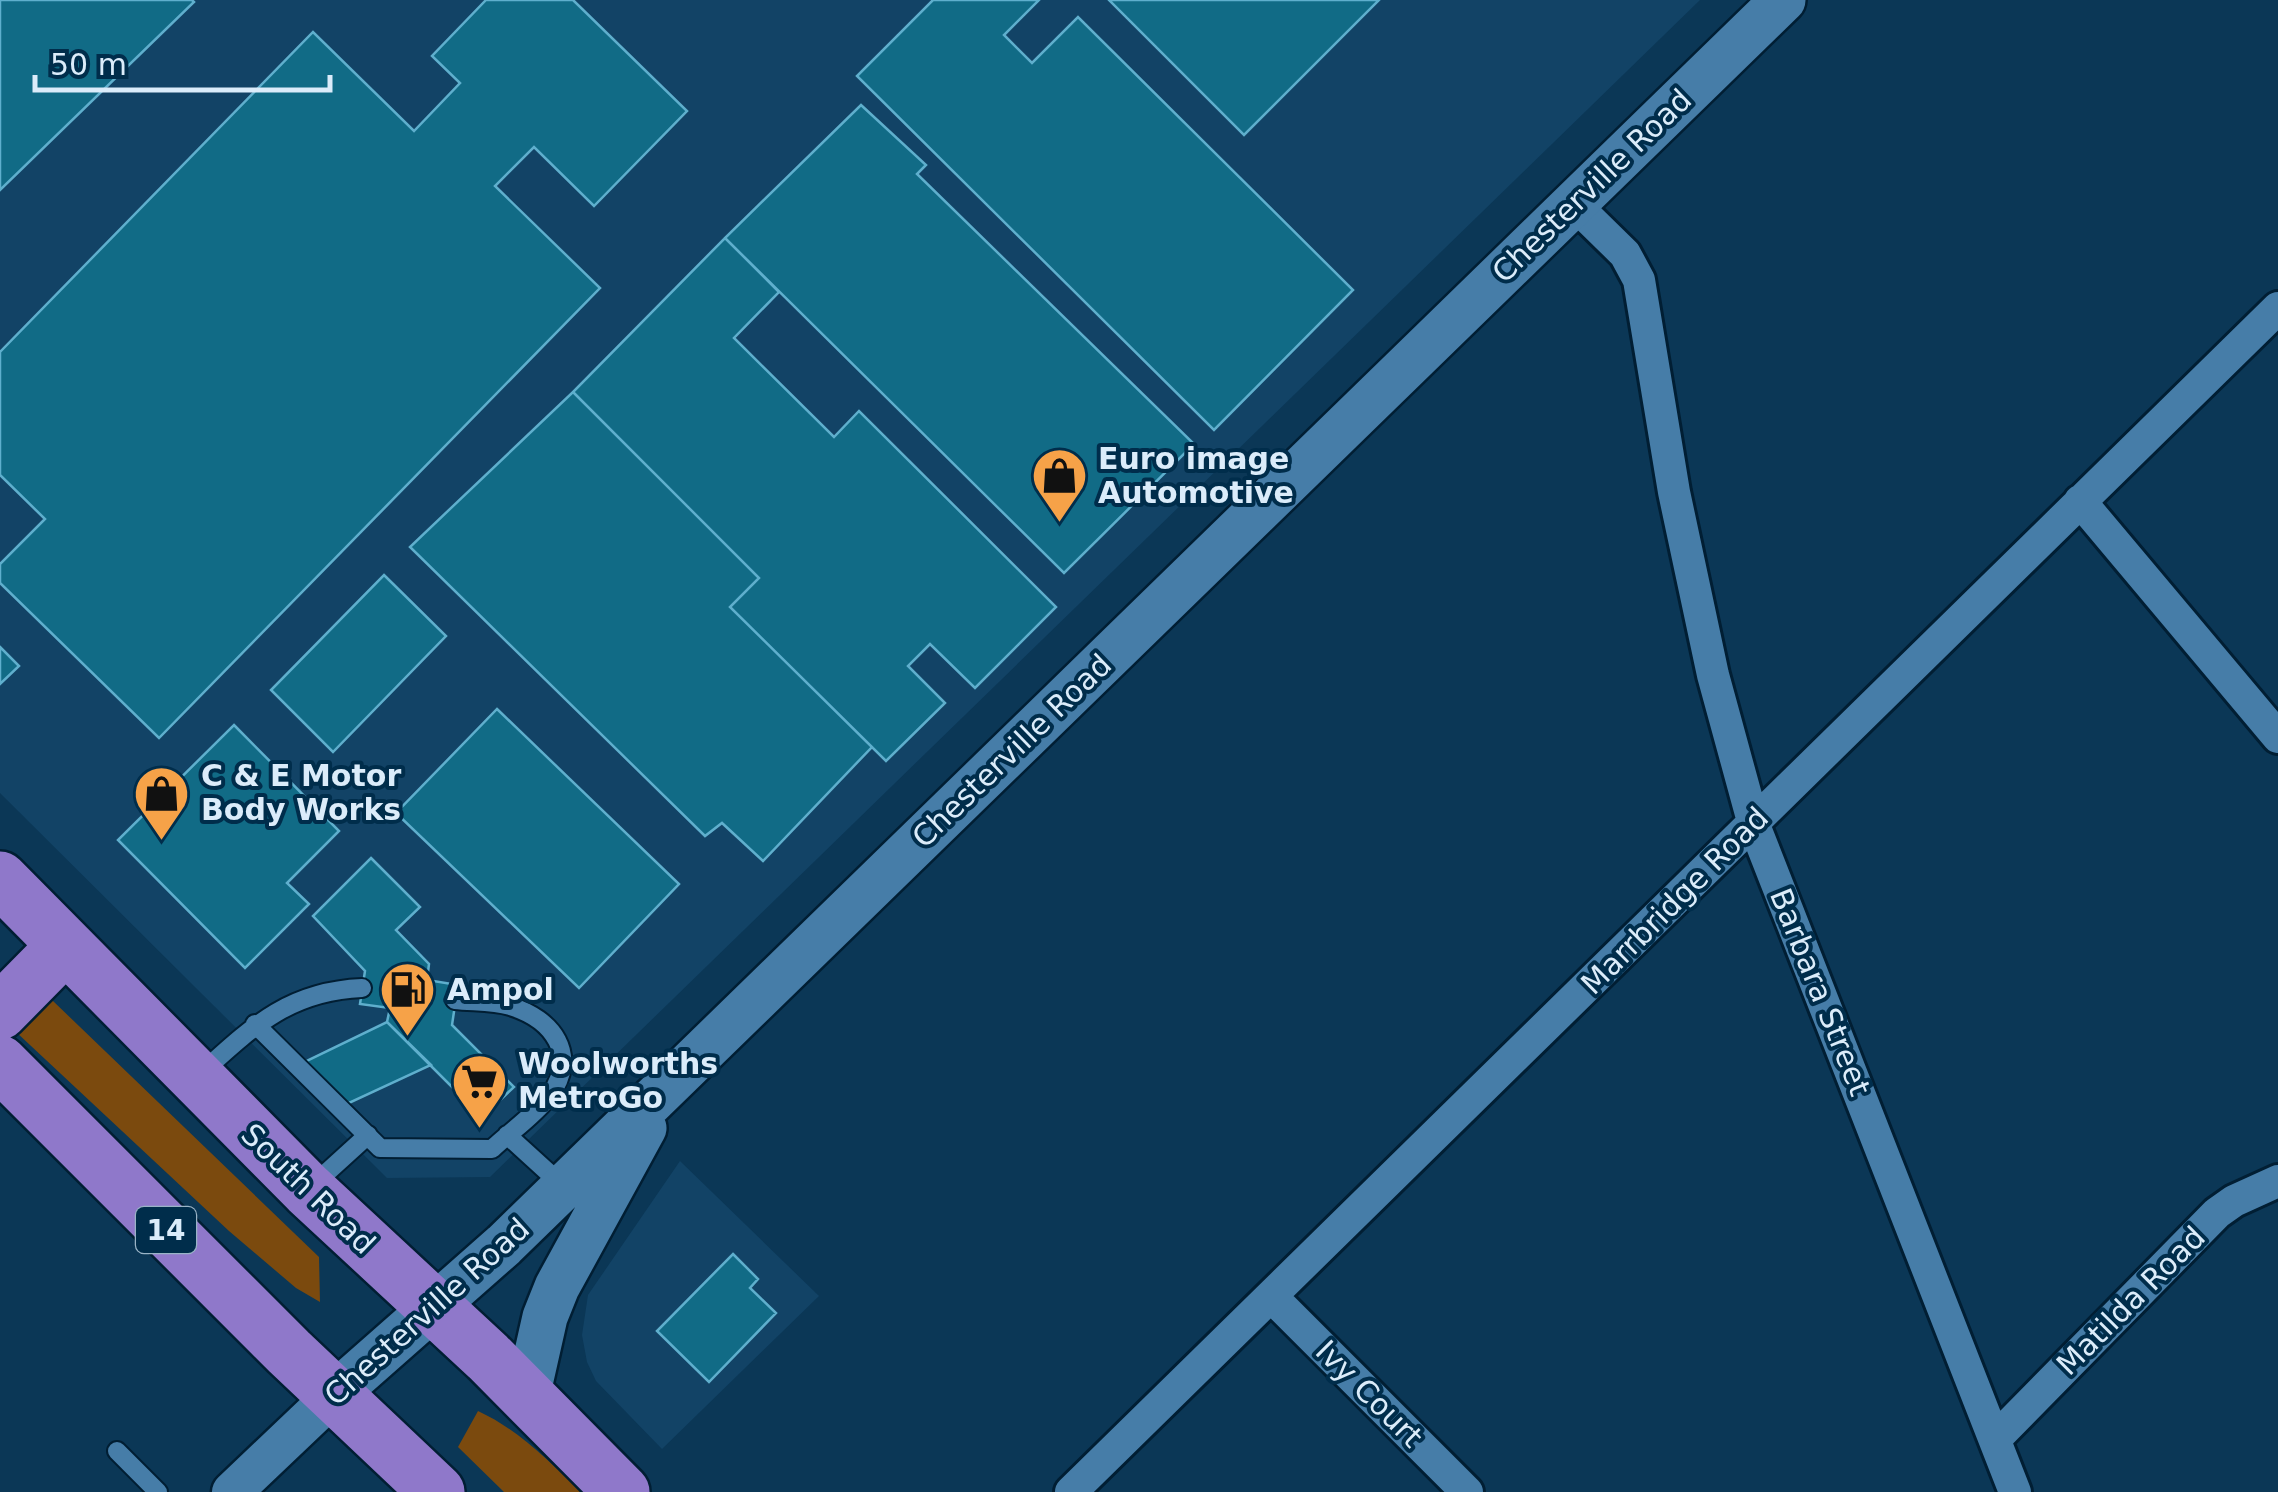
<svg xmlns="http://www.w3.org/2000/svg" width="2278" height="1492" viewBox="0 0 2278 1492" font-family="'DejaVu Sans',sans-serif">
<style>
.built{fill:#124366}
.green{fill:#7b4a0e}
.building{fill:#116b86;stroke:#5fafcd;stroke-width:2.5}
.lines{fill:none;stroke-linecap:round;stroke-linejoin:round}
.service-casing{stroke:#011e33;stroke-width:22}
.minor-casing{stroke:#011e33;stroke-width:38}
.tertiary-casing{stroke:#011e33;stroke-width:45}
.secondary-casing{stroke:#011e33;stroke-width:50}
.trunk-casing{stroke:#011e33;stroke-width:60}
.service{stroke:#467da8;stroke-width:18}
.minor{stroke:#467da8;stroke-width:32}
.tertiary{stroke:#467da8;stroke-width:40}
.secondary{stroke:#467da8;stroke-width:45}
.trunk{stroke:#8f78ca;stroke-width:55}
.labels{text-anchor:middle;stroke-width:8;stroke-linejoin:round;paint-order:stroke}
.shield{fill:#002d4b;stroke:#99b3c6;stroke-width:2.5}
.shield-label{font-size:28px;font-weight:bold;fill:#dbecfa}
.street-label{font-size:30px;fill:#dbecfa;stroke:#002d4b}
.poi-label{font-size:30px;font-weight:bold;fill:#dbecfa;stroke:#002d4b;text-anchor:start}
</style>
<rect width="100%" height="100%" fill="#0b3756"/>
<path class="built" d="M 0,0 L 1700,0 L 490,1177 L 387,1178 L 0,793 Z
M 680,1161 L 819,1296 L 662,1449 L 596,1381 L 587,1362 L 582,1335 L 588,1295 Z"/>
<path class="green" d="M 41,1001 L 53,1001 L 319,1257 L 320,1302 L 296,1288 L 229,1231 L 15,1031 Z
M 478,1411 C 519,1430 549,1461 581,1492 L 504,1492 L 458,1447 Z"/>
<path class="building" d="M 0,0 L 192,0 L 194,2 L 0,190 Z
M 486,0 L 573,0 L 687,111 L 594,206 L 534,147 L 495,186 L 600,288 L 159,738 L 0,583 L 0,564 L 45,519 L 0,475 L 0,352 L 313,32 L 414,131 L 460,83 L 432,56 Z
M 933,0 L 1039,0 L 1004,35 L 1032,63 L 1078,17 L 1353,290 L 1214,430 L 857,76 Z
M 1109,0 L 1379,0 L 1244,135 Z
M 861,105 L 926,165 L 917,174 L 1194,444 L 1064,573 L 725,238 Z
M 725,238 L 779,292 L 734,338 L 834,437 L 859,411 L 1056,607 L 975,688 L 930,644 L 908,666 L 945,703 L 886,761 L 730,607 L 759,578 L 573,392 Z
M 573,392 L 759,578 L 730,607 L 872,747 L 763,861 L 722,823 L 705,836 L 410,547 Z
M 384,575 L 446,636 L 333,752 L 271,690 Z
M 0,647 L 19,666 L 0,684 Z
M 497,709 L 679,884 L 579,988 L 396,813 Z
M 234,725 L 339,831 L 287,883 L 309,904 L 245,968 L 118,840 Z
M 371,858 L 420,907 L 396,930 L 429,964 L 427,980 L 458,985 L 452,1025 L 514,1087 L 482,1117 L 387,1022 L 390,1008 L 360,1004 L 365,971 L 313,916 Z
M 387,1022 L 431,1065 L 336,1109 L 294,1067 Z
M 733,1254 L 758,1279 L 750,1288 L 776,1313 L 709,1382 L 657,1331 Z"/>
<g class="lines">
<defs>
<path id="service" d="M 255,1024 L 380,1148 L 492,1149 C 511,1131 534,1116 550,1095 C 579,1055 553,1019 510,1006 C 494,1001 473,1002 455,1000
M 199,1075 C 251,1028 288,991 362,988
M 507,1135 L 562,1185
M 313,1185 L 368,1135
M 117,1451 L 158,1492"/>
<path id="minor" d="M 1574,204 L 1625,254 L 1639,280 L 1674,492 L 1713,675 L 1754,825 L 2015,1492
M 2080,501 L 2278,737
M 1271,1296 L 1467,1492
M 1996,1438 L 2217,1213 L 2234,1201 L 2278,1181
M 1071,1492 L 2278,308"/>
<path id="tertiary" d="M 232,1492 L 335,1394"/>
<path id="secondary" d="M 335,1394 L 504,1245 L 1783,0
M 527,1397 L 545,1317 L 557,1287 L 644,1128"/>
<path id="trunk" d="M 0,879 L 308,1190 L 488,1357 L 622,1492
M 0,1012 L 64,947
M 0,1063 L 289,1352 L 437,1492"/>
</defs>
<use href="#service" class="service-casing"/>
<use href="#minor" class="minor-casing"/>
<use href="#tertiary" class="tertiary-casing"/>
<use href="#secondary" class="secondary-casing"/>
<use href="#trunk" class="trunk-casing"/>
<use href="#service" class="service"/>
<use href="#minor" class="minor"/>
<use href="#tertiary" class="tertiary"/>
<use href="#secondary" class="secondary"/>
<use href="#trunk" class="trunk"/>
</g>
<defs>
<symbol id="shop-pin" viewBox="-11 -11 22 30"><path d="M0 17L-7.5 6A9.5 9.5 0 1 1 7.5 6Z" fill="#f6a248" stroke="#002d4b"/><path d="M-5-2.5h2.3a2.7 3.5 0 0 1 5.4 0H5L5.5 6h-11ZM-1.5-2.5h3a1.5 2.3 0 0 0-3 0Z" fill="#111"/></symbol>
<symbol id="fuel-pin" viewBox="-11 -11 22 30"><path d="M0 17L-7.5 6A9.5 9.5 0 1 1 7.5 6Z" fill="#f6a248" stroke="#002d4b"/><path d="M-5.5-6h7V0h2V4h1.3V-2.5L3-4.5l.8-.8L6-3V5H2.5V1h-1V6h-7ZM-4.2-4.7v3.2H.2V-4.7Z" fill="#111"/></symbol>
<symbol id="supermarket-pin" viewBox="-11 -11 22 30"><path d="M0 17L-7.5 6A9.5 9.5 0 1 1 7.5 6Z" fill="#f6a248" stroke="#002d4b"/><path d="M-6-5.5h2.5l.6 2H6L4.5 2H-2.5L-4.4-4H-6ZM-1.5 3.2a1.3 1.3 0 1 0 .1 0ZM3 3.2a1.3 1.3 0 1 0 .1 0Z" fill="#111"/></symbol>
</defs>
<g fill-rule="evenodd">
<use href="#shop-pin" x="1028" y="444" width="63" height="86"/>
<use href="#shop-pin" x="130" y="762" width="63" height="86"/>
<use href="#fuel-pin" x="376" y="958" width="63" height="86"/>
<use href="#supermarket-pin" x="448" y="1050" width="63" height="86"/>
</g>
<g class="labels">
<rect class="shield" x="136" y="1207" width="60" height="46" rx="8"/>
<g class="shield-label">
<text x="166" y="1240">14</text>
</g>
<g class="street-label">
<text transform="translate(1592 186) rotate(-44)" y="10">Chesterville Road</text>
<text transform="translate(1012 751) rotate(-44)" y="10">Chesterville Road</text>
<text transform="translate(1675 901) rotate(-45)" y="10">Marrbridge Road</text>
<text transform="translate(1820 992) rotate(68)" y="10">Barbara Street</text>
<text transform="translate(308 1189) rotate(44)" y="10">South Road</text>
<text transform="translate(2131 1301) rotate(-45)" y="10">Matilda Road</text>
<text transform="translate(427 1312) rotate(-42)" y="10">Chesterville Road</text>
<text transform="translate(1369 1394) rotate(45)" y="10">Ivy Court</text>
</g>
<g class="poi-label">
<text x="1098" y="469">Euro image<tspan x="1098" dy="34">Automotive</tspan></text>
<text x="201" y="786">C &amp; E Motor<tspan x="201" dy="34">Body Works</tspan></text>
<text x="447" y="1000">Ampol</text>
<text x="518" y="1074">Woolworths<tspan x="518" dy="34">MetroGo</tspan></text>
</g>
</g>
<path d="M35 75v15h295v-15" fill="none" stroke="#dbecfa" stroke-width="5"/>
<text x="50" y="75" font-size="30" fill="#dbecfa" stroke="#002d4b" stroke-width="8" paint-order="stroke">50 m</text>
</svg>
